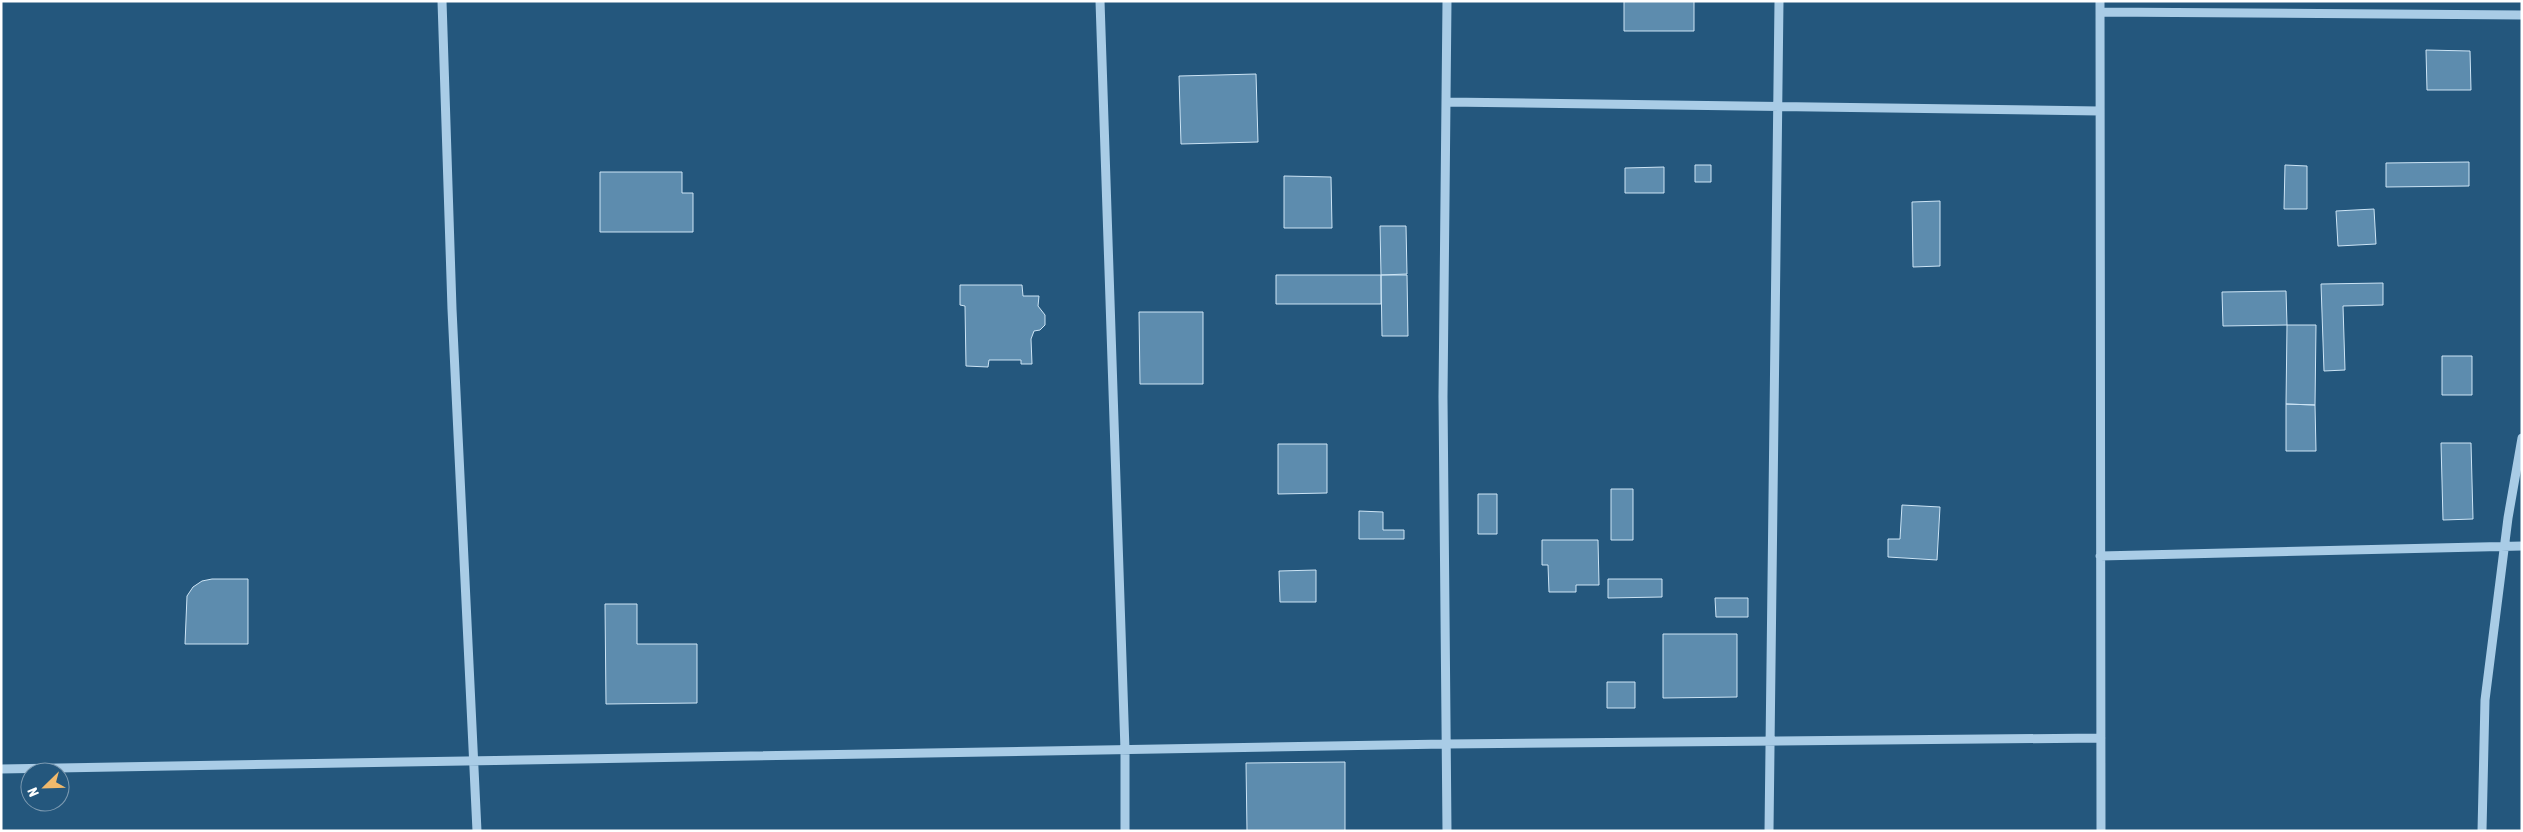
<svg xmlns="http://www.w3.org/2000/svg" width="2523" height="832" viewBox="0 0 2523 832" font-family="'Asap Condensed',sans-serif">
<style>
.building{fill:#5d8cae;stroke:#cce4f5}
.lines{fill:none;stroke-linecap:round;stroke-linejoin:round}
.minor{stroke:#a9cce6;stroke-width:9}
</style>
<rect width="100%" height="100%" fill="#24577d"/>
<path class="building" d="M 1624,1 L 1694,1 L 1694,31 L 1624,31 Z
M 2426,50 L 2470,51 L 2471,90 L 2427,90 Z
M 1256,74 L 1258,142 L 1181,144 L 1179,76 Z
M 2469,162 L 2469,186 L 2386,187 L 2386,163 Z
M 1695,165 L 1711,165 L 1711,182 L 1695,182 Z
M 2285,165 L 2307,166 L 2307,209 L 2284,209 Z
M 1664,167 L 1664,193 L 1625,193 L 1625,168 Z
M 600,172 L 682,172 L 682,193 L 693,193 L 693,232 L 600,232 Z
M 1284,176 L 1331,177 L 1332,228 L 1284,228 Z
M 1940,201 L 1940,266 L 1913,267 L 1912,202 Z
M 2374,209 L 2376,244 L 2338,246 L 2336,211 Z
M 1380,226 L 1406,226 L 1407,274 L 1381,275 Z
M 1276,275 L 1381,275 L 1381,304 L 1276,304 Z
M 1381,275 L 1407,275 L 1408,336 L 1382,336 Z
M 2383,283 L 2383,305 L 2343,306 L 2345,370 L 2324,371 L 2321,284 Z
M 960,285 L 1022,285 L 1023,296 L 1039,296 L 1038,306 L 1045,315 L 1045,325 L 1040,330 L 1034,331 L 1031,339 L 1032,364 L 1021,364 L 1021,360 L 989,360 L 988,367 L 966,366 L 965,306 L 960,305 Z
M 2286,291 L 2287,325 L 2223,326 L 2222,292 Z
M 1139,312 L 1203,312 L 1203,384 L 1140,384 Z
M 2287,325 L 2316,325 L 2315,405 L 2286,404 Z
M 2442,356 L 2472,356 L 2472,395 L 2442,395 Z
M 2286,404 L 2315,405 L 2316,451 L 2286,451 Z
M 2441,443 L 2471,443 L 2473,519 L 2443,520 Z
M 1278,444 L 1327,444 L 1327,493 L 1278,494 Z
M 1611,489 L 1633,489 L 1633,540 L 1611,540 Z
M 1478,494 L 1497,494 L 1497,534 L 1478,534 Z
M 1902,505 L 1940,507 L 1937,560 L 1888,557 L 1888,539 L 1900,539 Z
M 1359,511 L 1383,512 L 1383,530 L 1404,530 L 1404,539 L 1359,539 Z
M 1542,540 L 1598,540 L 1599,585 L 1576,585 L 1576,592 L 1549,592 L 1548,565 L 1542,565 Z
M 1316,570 L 1316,602 L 1280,602 L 1279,571 Z
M 212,579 L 248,579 L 248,644 L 185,644 L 187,596 L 193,587 L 202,581 Z
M 1608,579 L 1662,579 L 1662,597 L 1608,598 Z
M 1715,598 L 1748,598 L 1748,617 L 1716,617 Z
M 605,604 L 637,604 L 637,644 L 697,644 L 697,703 L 606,704 Z
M 1663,634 L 1737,634 L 1737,697 L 1663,698 Z
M 1607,682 L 1635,682 L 1635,708 L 1607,708 Z
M 1345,762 L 1345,831 L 1247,831 L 1246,763 Z"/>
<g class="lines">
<path class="minor" d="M 442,1 L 452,309 L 477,831
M 1100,1 L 1125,750 L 1125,831
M 2100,1 L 2101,831
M 2100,12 L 2522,15
M 1446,102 L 2099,111
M 2100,556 L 2522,546
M 1,769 L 1446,744 L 2101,738
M 1447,831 L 1443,397 L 1447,1
M 1769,831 L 1779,1
M 2482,831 L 2485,700 L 2508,518 L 2522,438"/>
</g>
<rect width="2523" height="832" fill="none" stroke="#ffffff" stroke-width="5"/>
<g transform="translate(45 787) rotate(247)"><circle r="24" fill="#24577d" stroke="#7c9ab1"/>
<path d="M0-4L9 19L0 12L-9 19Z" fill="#f0b96c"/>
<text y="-8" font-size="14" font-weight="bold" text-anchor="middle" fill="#ffffff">N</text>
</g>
</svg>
